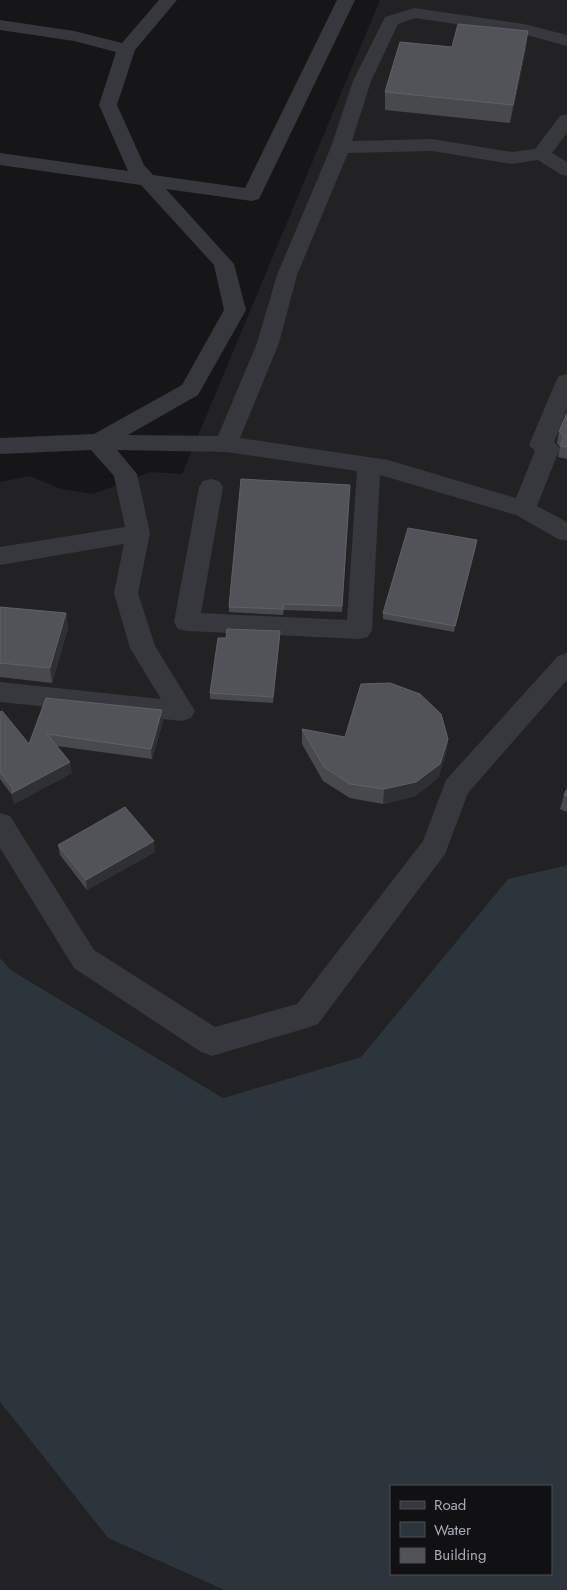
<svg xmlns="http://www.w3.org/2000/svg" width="567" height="1590" viewBox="0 0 567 1590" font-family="Jost,sans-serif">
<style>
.built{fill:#222225}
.water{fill:#2c353c;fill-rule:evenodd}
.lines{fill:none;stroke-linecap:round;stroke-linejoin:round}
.minor{fill:#37383d;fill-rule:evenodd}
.wall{fill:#47494d}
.shaded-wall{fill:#2f3033}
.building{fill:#525359;stroke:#5f6168}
</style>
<rect width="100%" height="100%" fill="#161618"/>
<path class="built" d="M 380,0 L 567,0 L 567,865 L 508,879 L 361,1057 L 223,1098 L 11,970 L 0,958 L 0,482 L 30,476 L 61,489 L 93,494 L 151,472 L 182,474 Z
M 0,1402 L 108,1538 L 224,1590 L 0,1590 Z"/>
<path class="water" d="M 567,865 L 567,1590 L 224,1590 L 108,1538 L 0,1402 L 0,958 L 11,970 L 223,1098 L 361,1057 L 508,879 ZM 391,1486 L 551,1486 L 551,1574 L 391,1574 Z"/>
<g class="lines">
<path class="minor" d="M 159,0 L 177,0 L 135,50 L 117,105 L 144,165 L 153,175 L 245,188 L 337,0 L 355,0 L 259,199 L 252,201 L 166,189 L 234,264 L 246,310 L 198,395 L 128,435 L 218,436 L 257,343 L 277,275 L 331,147 L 353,81 L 385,17 L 414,8 L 524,24 L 567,35 L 567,46 L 523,34 L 415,18 L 398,24 L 371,81 L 352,141 L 432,139 L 512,152 L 535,149 L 560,116 L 567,114 L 567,133 L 552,153 L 567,162 L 567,176 L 560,174 L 538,160 L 512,164 L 432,151 L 348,153 L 297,275 L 279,343 L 240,438 L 388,460 L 516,498 L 535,451 L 529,445 L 556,381 L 559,376 L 567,374 L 567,409 L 554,442 L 560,448 L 537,506 L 567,522 L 567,541 L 558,539 L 516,515 L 380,475 L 372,630 L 368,637 L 359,639 L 187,631 L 178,629 L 174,622 L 199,487 L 203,481 L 211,479 L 219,481 L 223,487 L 201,613 L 347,620 L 357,471 L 226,452 L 117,450 L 137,474 L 150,533 L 138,593 L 155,646 L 195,711 L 191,718 L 182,721 L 0,702 L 0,682 L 161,699 L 130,648 L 114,593 L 124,544 L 0,565 L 0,547 L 125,527 L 114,476 L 91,450 L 0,454 L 0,438 L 94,434 L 182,385 L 224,310 L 214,265 L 141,185 L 0,165 L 0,153 L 128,171 L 99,105 L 116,52 L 74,41 L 0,30 L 0,20 L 74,31 L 122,43 Z
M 567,653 L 567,680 L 468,793 L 445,854 L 318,1024 L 307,1028 L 212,1056 L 201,1052 L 74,968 L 0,848 L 0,813 L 10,816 L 94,950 L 215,1027 L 297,1004 L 423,841 L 446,780 L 558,656 Z"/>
</g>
<path class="wall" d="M 452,47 L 526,49 L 510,123 L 385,110 L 385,92 Z
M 567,413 L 567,459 L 558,457 L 560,447 L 557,443 L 559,431 Z
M 350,485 L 342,612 L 284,610 L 283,615 L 229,612 L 229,607 Z
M 476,546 L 454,632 L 383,619 L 383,613 Z
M 0,607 L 66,613 L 68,628 L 52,683 L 0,677 Z
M 280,637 L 273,703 L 210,699 L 210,693 L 226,638 Z
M 46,698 L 162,710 L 163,721 L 152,759 L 57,746 L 72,773 L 14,804 L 12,795 L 0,779 L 0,712 L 29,744 Z
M 302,729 L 345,737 L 448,739 L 446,753 L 438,778 L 415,796 L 383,804 L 350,798 L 323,781 L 302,744 Z
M 567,789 L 567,812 L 560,809 L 564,795 Z
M 58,845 L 155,852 L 87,890 L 60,855 Z"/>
<path class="shaded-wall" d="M 528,31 L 526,49 L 510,123 L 513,105 Z
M 477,540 L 476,546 L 454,632 L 455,626 Z
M 66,613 L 68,628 L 52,683 L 50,668 Z
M 280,631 L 280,637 L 273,703 L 273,697 Z
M 162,710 L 163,721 L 152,759 L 151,749 Z
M 448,739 L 446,753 L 438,778 L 415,796 L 383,804 L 384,789 Z
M 70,762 L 72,773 L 14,804 L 12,793 Z
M 154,841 L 155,852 L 87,890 L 86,880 Z"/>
<path class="building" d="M 458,24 L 528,31 L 513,105 L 385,92 L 400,42 L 452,47 Z
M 567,413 L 567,447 L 560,446 L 564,437 L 559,431 Z
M 241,479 L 350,485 L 342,606 L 284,604 L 283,609 L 229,607 Z
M 408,528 L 477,540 L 455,626 L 383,613 Z
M 0,607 L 66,613 L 50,668 L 0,663 Z
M 227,629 L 280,631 L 273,697 L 210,693 L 218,638 L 226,638 Z
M 390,683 L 420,694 L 441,714 L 448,739 L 440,764 L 416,782 L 384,789 L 350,784 L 324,767 L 302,729 L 345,737 L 361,684 Z
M 46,698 L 162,710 L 151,749 L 47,734 L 70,762 L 12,793 L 13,789 L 0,772 L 0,712 L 2,711 L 29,744 Z
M 567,789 L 567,796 L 564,795 Z
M 125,807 L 154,841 L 86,880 L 58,845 Z"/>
<rect x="390" y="1485" width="162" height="90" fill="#111113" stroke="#4d4f55"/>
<rect x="400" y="1501" width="25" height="8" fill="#37383d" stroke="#4d4f55"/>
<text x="434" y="1510" font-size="15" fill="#a8adb8">Road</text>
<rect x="400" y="1522" width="25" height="15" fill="#2c353c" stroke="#4d4f55"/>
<text x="434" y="1535" font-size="15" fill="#a8adb8">Water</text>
<rect x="400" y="1548" width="25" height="15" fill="#525359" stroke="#4d4f55"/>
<text x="434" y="1560" font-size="15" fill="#a8adb8">Building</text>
</svg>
